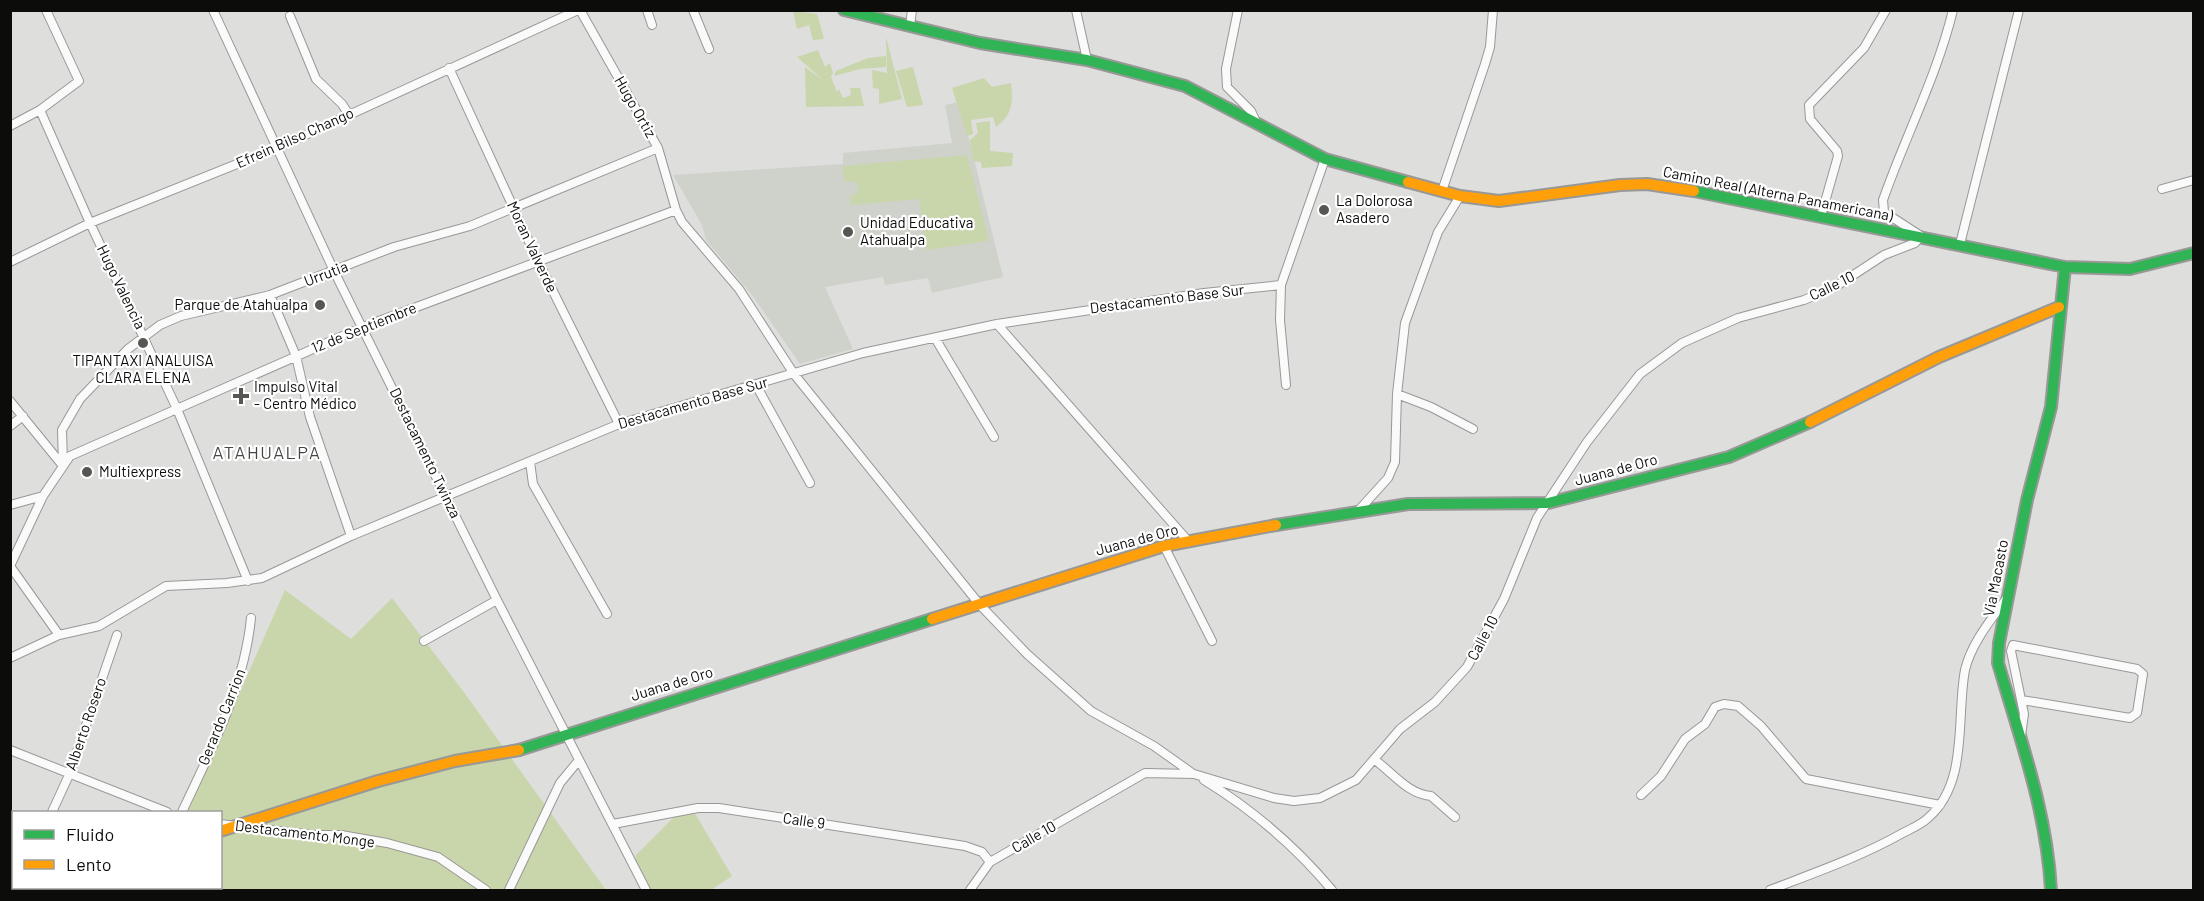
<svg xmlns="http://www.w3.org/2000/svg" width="2204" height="901" viewBox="0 0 2204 901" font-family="Barlow,sans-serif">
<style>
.built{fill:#cfd2cb}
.green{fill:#c9d5aa}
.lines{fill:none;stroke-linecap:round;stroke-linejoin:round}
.street-casing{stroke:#989897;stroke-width:10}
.fast-casing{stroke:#989897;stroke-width:14}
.slow-casing{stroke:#989897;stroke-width:14}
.street{stroke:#fafafa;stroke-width:8}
.fast{stroke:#30b455;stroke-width:10}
.slow{stroke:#ff9f0a;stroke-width:10}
.poi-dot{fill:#565654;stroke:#fff;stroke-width:2}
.labels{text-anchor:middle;stroke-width:4.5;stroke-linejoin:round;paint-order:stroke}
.street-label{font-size:15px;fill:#0c0c0b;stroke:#fff}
.poi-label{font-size:15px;fill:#0c0c0b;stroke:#fff;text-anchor:start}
.quarter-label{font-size:18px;letter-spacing:1.5px;fill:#464745;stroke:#fff}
</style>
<rect width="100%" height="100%" fill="#dededd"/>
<path class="built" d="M 960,102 L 1003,277 L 932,293 L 928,278 L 885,285 L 883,277 L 825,287 L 853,349 L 800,364 L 752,295 L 706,240 L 702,225 L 673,175 L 843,164 L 843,153 L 952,143 L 945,105 Z"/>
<path class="green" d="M 793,11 L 817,14 L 824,39 L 813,40 L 809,25 L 797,29 Z
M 886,37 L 902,99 L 879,104 L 879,89 L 873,88 L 872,70 L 887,73 Z
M 818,50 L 825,67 L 830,63 L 833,73 L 831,77 L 837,92 L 839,89 L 843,98 L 851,95 L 850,88 L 860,88 L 864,106 L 806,107 L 805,67 L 824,81 L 797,57 Z
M 886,56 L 886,67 L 860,69 L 834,76 L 836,71 L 868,58 Z
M 913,67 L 923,105 L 907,107 L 896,71 Z
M 984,78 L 992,87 L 1011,83 C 1013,103 1013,114 996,127 L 993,117 L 971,120 L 973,134 L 967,136 L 952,88 Z
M 990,121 L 990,151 L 1013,153 L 1012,166 L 982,168 L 981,162 L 973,161 L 970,140 L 978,133 L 976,123 Z
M 967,155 L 989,241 L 926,250 L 919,199 L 851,205 L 850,196 L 858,193 L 857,182 L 845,182 L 842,166 Z
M 285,590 L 351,639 L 392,598 L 463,691 L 606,890 L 152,890 L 154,888 L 220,888 L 220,812 L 187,812 Z
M 694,812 L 732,876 L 711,890 L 650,890 L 635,863 L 636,855 L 677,814 Z"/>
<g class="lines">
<defs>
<path id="street" d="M 46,10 L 79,81 L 40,110 L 90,223 L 177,409 L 248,581
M 213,10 L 334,271 L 497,600 L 646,890
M 580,10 L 658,148 L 676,210 L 682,222 L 739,289 L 794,374 L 980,605 L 1027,654 L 1091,711 L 1154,746 L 1192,773
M 647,10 L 652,25
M 693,10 L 709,49
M 1076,10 L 1087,60
M 1238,10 L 1226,69 L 1227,87 L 1251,111 L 1256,122
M 290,16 L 316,79 L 342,104 L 349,115
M 910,26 L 912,10
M 449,68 L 538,261 L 619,424
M 10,126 L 40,110
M 2162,189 L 2194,180
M 1442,191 L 1485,64 L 1490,47 L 1493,10
M 1821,216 L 1838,156 L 1837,151 L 1810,119 L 1809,105 L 1864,48 L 1886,10
M 1960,244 L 2019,10
M 10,262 L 90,223 L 277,148 L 578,10
M 1281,285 L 1280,320 L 1286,385
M 270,295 L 296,356 L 310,417 L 351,536
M 997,324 L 1189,542
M 935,338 L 994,437
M 756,385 L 810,483
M 1397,394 L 1431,407 L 1473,429
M 10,401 L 63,466
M 10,426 L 23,416
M 530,462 L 533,484 L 607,614
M 63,465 L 62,430 L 80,399 L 128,349 L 160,325 L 181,316 L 270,295 L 394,247 L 470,226 L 658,148
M 10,505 L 43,496
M 1359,510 L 1388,478 L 1395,462 L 1397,394 L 1405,323 L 1438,232 L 1460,196
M 1164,546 L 1212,641
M 10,566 L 43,496 L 70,456 L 363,327 L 676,210
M 10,566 L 59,635
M 424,641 L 497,600
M 10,658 L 59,635 L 99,626 L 166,586 L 227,583 L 262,578 L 351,536 L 619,424 L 863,353 L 997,324 L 1204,293 L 1281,285 L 1325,159
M 2021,736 L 2024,714 L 2011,651 L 2013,645 L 2137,669 L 2143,674 L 2137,713 L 2130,718 L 2022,700
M 10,750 L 167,812
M 1375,760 C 1394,774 1408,794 1431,796 L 1455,817
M 1204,780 C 1253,810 1296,847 1332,890
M 1641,795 L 1661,776 L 1685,739 L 1705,724 L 1715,707 L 1724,704 L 1738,706 L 1761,726 L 1806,779 L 1940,805
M 52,812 L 69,775 L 117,635
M 182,812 C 211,750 244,688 251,618
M 220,824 L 313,835 L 341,835 L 387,843 L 438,857 L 486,890
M 613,824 L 698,808 L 719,808 L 965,846 L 982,852 L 990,862
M 10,860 L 14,861
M 12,890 L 14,888
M 36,890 L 45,888
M 509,890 L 560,783 L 579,760
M 970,890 L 990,862 L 1145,773 L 1194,774 L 1274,798 L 1294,801 L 1320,798 L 1356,780 L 1400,729 L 1435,702 L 1467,667 L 1504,599 L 1537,518 L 1587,442 L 1640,374 L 1682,343 L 1738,318 L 1804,300 L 1835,287 L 1884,255 L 1915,243 L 1921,236 L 1884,212 L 1883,200 C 1905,137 1937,76 1953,10
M 1770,890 C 1814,873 1860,857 1901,834 C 1910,829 1921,825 1928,818 C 1969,783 1956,717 1965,670 C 1971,644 1990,621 2006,599"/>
<path id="fast" d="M 844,10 L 980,43 L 1087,60 L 1185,86 L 1325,159 L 1408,182
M 1694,191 L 2065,267 L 2130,269 L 2194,253
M 1276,525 L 1408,504 L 1548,503 L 1729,457 L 1810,422
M 519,750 L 932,619
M 2051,890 C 2047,812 2020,738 1998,663 L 1999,643 L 2027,500 L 2051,407 L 2065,267"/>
<path id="slow" d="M 1408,182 L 1460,196 L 1499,201 L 1620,185 L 1647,184 L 1694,191
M 1810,422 L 1939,357 L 2059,307
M 932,619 L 1164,546 L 1276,525
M 220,831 L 378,781 L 455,761 L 519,750"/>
</defs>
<use href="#street" class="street-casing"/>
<use href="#fast" class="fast-casing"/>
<use href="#slow" class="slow-casing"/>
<use href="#street" class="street"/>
<use href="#fast" class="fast"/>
<use href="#slow" class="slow"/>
</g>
<g class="poi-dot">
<circle cx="1324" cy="210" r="6"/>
<circle cx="848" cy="232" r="6"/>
<circle cx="320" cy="305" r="6"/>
<circle cx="143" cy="343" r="6"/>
<path d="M238 387h6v6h6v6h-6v6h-6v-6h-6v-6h6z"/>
<circle cx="87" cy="472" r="6"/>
</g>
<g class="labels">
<g class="street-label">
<text transform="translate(635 107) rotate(60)" y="5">Hugo Ortiz</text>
<text transform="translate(295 138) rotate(-24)" y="5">Efrein Bilso Chango</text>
<text transform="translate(1778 194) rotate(11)" y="5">Camino Real (Alterna Panamericana)</text>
<text transform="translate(532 247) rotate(65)" y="5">Moran Valverde</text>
<text transform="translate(326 274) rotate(-21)" y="5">Urrutia</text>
<text transform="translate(1832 286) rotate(-26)" y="5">Calle 10</text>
<text transform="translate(121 287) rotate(64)" y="5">Hugo Valencia</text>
<text transform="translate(1167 299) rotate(-7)" y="5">Destacamento Base Sur</text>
<text transform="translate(364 328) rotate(-22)" y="5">12 de Septiembre</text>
<text transform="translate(693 403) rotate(-16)" y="5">Destacamento Base Sur</text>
<text transform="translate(425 453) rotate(64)" y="5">Destacamento Twinza</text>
<text transform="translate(1616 470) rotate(-15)" y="5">Juana de Oro</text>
<text transform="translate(1137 540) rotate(-15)" y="5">Juana de Oro</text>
<text transform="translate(1996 578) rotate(-79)" y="5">Via Macasto</text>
<text transform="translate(1483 638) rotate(-62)" y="5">Calle 10</text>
<text transform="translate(672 684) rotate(-17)" y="5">Juana de Oro</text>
<text transform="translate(222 717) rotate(-68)" y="5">Gerardo Carrion</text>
<text transform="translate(86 724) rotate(-71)" y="5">Alberto Rosero</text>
<text transform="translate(804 821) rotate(8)" y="5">Calle 9</text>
<text transform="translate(305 834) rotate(7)" y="5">Destacamento Monge</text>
<text transform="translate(1034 837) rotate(-30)" y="5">Calle 10</text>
</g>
<g class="poi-label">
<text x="1336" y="206">La Dolorosa<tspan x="1336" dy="17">Asadero</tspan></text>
<text x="860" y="228">Unidad Educativa<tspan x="860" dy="17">Atahualpa</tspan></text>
<text x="308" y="310" text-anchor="end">Parque de Atahualpa</text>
<text x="143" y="366" text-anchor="middle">TIPANTAXI ANALUISA<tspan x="143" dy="17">CLARA ELENA</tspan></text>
<text x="254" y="392">Impulso Vital<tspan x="254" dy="17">- Centro Médico</tspan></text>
<text x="99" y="477">Multiexpress</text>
</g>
<g class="quarter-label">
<text x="267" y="459">ATAHUALPA</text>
</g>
</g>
<rect width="2204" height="901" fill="none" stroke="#0c0c0b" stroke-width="24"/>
<rect x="12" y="811" width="210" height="78" fill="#ffffff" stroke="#9e9e9d" stroke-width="1.5"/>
<rect x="24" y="830" width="30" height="9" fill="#30b455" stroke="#9e9e9d" stroke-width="1.5"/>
<text x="66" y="841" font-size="18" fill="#0c0c0b">Fluido</text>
<rect x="24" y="860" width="30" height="9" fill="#ff9f0a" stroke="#9e9e9d" stroke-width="1.5"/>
<text x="66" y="871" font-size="18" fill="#0c0c0b">Lento</text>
</svg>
